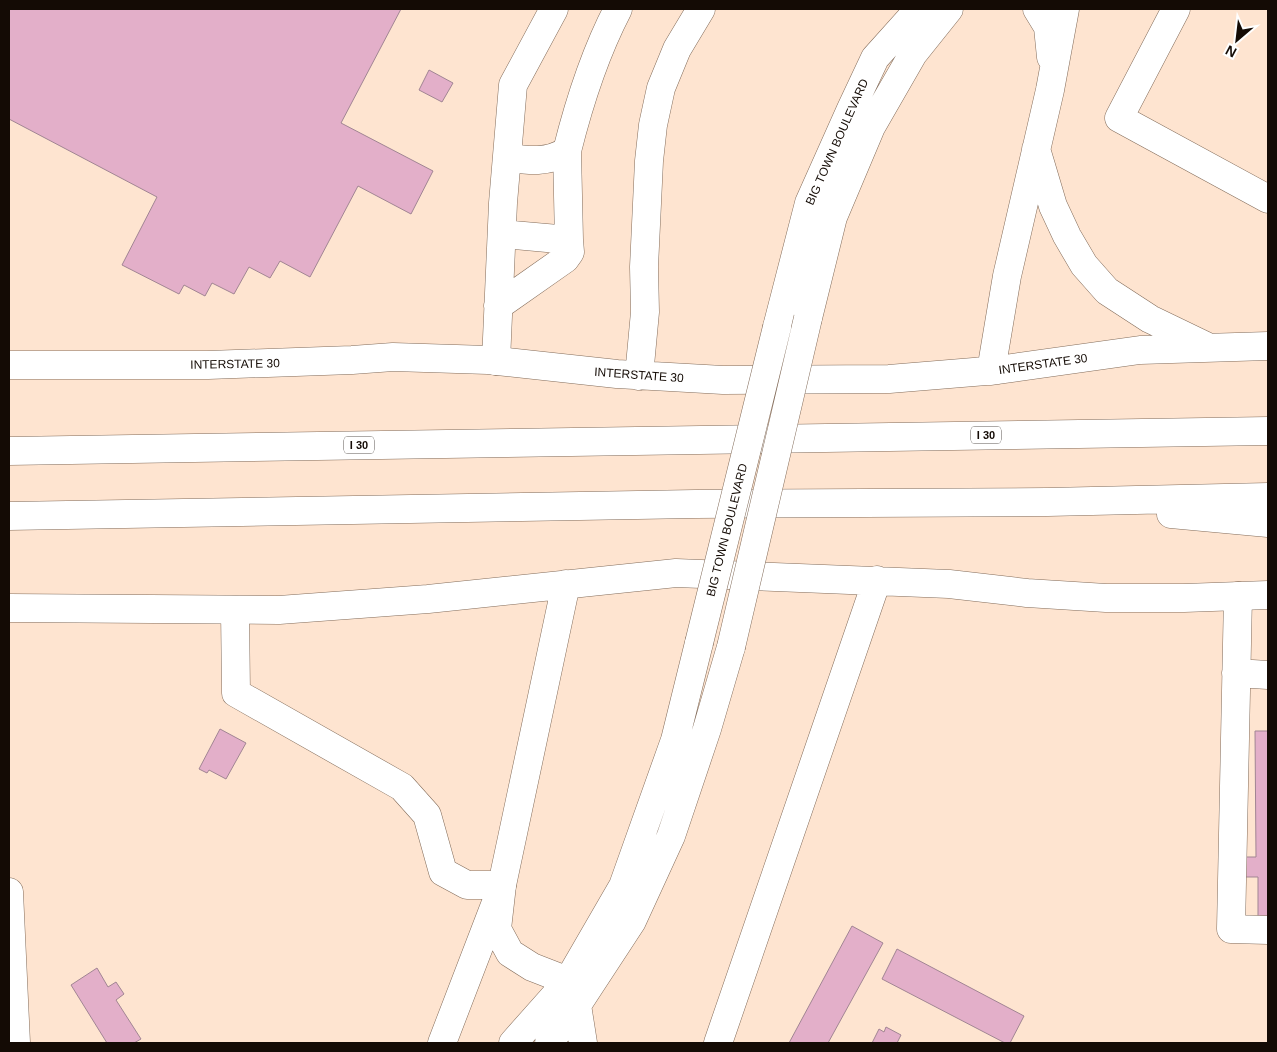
<svg xmlns="http://www.w3.org/2000/svg" width="1277" height="1052" viewBox="0 0 1277 1052" font-family="Helvetica,sans-serif">
<style>
.building{fill:#e3afc9;stroke:#a18593}
.lines{fill:none;stroke-linecap:round;stroke-linejoin:round}
.minor-casing{stroke:#836c5a;stroke-width:29}
.major-casing{stroke:#836c5a;stroke-width:29}
.highway-casing{stroke:#836c5a;stroke-width:29}
.minor{stroke:#fff;stroke-width:28}
.major{stroke:#fff;stroke-width:28}
.highway{stroke:#fff;stroke-width:28}
.major-bridge-casing{stroke:#836c5a;stroke-width:29;stroke-linecap:butt}
.major-bridge{stroke:#fff;stroke-width:28}
.labels{text-anchor:middle;stroke-width:4.5;stroke-linejoin:round;paint-order:stroke}
.shield{fill:#fff;stroke:#5a5450;stroke-width:1}
.shield-label{font-size:11px;font-weight:bold;fill:#140b05}
.street-label{font-size:12px;fill:#140b05;stroke:#fff}
</style>
<rect width="100%" height="100%" fill="#fee4d0"/>
<path class="building" d="M 9,9 L 401,9 L 341,123 L 433,171 L 411,214 L 358,186 L 310,277 L 280,261 L 270,278 L 249,267 L 234,294 L 212,283 L 205,296 L 184,285 L 179,294 L 122,265 L 157,197 L 9,119 Z
M 429,70 L 453,83 L 442,102 L 419,90 Z
M 220,729 L 246,743 L 226,779 L 209,770 L 207,773 L 199,769 Z
M 1255,731 L 1268,731 L 1268,921 L 1258,921 L 1258,877 L 1243,877 L 1242,857 L 1256,857 Z
M 852,926 L 883,943 L 828,1043 L 789,1043 Z
M 897,949 L 1024,1016 L 1010,1043 L 1005,1043 L 882,979 Z
M 97,968 L 108,987 L 116,982 L 124,994 L 116,1000 L 141,1039 L 134,1043 L 107,1043 L 71,985 Z
M 886,1027 L 901,1035 L 897,1043 L 872,1043 L 879,1029 L 884,1032 Z"/>
<g class="lines">
<defs>
<path id="minor" d="M 1176,9 L 1119,118 L 1268,199
M 567,151 L 569,240
M 507,157 C 529,161 548,163 567,151 C 579,103 595,53 618,9
M 498,306 L 565,259 L 570,252 L 569,240 L 502,234
M 496,361 L 503,203 L 513,85 L 554,9
M 1238,596 L 1231,929 L 1268,930
M 235,610 L 236,693 L 402,787 L 427,815 L 443,872 L 467,885 L 502,885
M 1236,673 L 1268,675
M 9,892 L 16,1043"/>
<path id="major" d="M 1037,9 L 1048,27 L 1051,57
M 1036,149 L 1053,206 L 1067,236 L 1084,265 L 1107,291 L 1150,319 L 1206,346
M 808,318 L 833,217 L 871,127 L 913,54 L 949,9
M 777,327 L 809,203 L 851,109 L 875,58 L 919,9
M 9,365 L 208,365 L 352,360 L 393,357 L 488,360 L 617,374 L 723,380 L 889,379 L 998,370 L 1140,350 L 1268,346
M 991,371 L 1007,276 L 1050,90 L 1065,9
M 639,376 L 645,312 L 644,267 L 649,161 L 653,125 L 661,88 L 677,49 L 701,9
M 566,584 L 502,885 L 497,929 L 510,953 L 532,967 L 568,981
M 9,608 L 279,610 L 428,599 L 676,573 L 949,584 L 1027,593 L 1106,598 L 1184,598 L 1268,595
M 577,1005 L 583,1043
M 442,1043 L 495,905
M 513,1043 L 568,981 L 623,886 L 675,740 L 699,643
M 549,1043 L 577,1005 L 632,921 L 671,836 L 707,729 L 731,647
M 718,1043 L 877,580"/>
<path id="highway" d="M 9,451 L 1268,431
M 1171,514 L 1268,523
M 9,516 L 695,504 L 1048,502 L 1268,497"/>
</defs>
<use href="#minor" class="minor-casing"/>
<use href="#major" class="major-casing"/>
<use href="#highway" class="highway-casing"/>
<use href="#minor" class="minor"/>
<use href="#major" class="major"/>
<use href="#highway" class="highway"/>
<defs>
<path id="major-bridge" d="M 699,643 L 777,327
M 731,647 L 808,318"/>
</defs>
<use href="#major-bridge" class="major-bridge-casing"/>
<use href="#major-bridge" class="major-bridge"/>
</g>
<g class="labels">
<g class="shield">
<rect x="971" y="426.5" width="30" height="17" rx="4"/>
<rect x="344" y="436.5" width="30" height="17" rx="4"/>
</g>
<g class="shield-label">
<text x="986" y="439">I 30</text>
<text x="359" y="449">I 30</text>
</g>
<g class="street-label">
<text transform="translate(837 142) rotate(-66)" y="4">BIG TOWN BOULEVARD</text>
<text transform="translate(235 364) rotate(-1)" y="4">INTERSTATE 30</text>
<text transform="translate(1043 364) rotate(-8)" y="4">INTERSTATE 30</text>
<text transform="translate(639 375) rotate(4)" y="4">INTERSTATE 30</text>
<text transform="translate(727 530) rotate(-76)" y="4">BIG TOWN BOULEVARD</text>
</g>
</g>
<rect width="1277" height="1052" fill="none" stroke="#140b05" stroke-width="20"/>
<g transform="translate(1237 40) rotate(208)" stroke="#ffffff" stroke-width="4" paint-order="stroke">
<path d="M0-4L9 19L0 12L-9 19Z" fill="#140b05"/>
<text y="-8" font-size="14" font-weight="bold" text-anchor="middle" fill="#140b05">N</text>
</g>
</svg>
